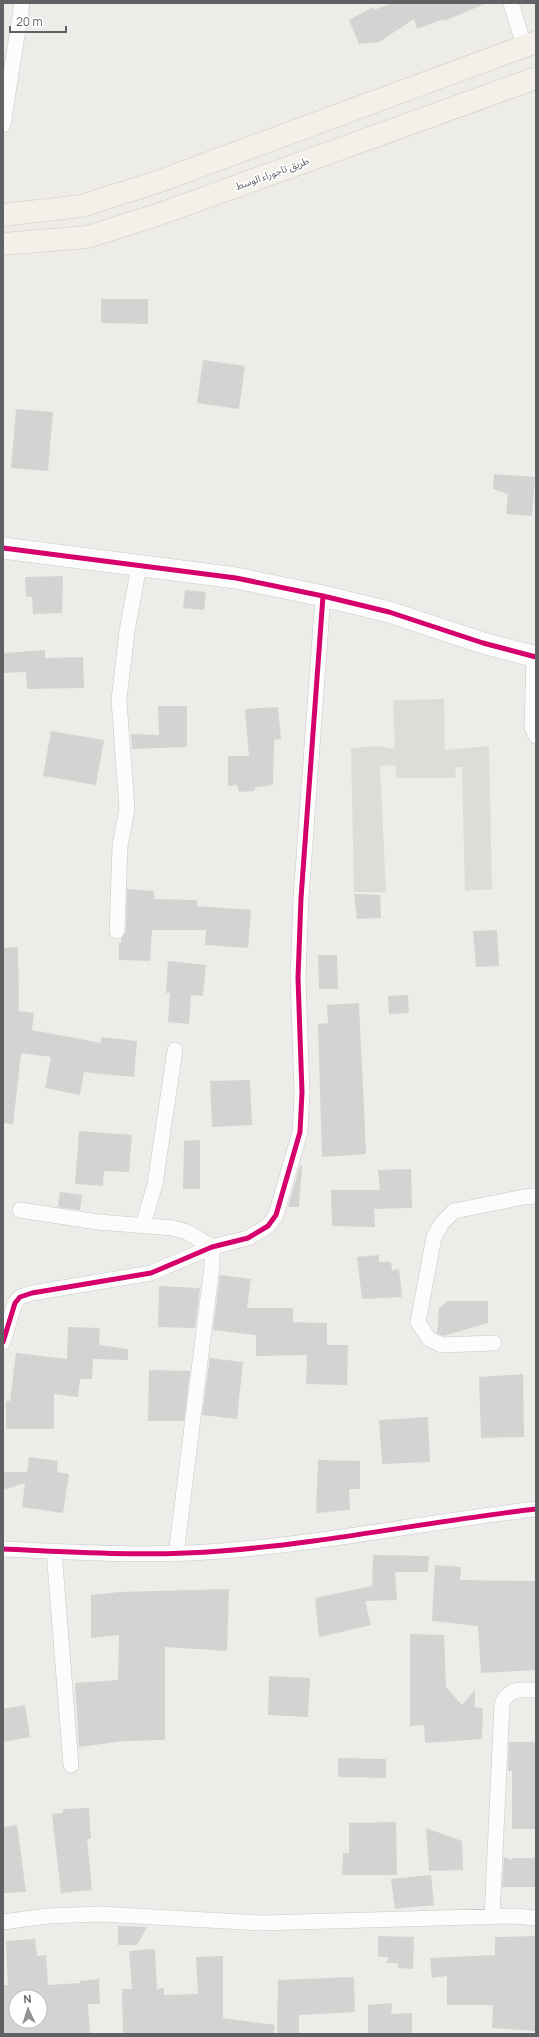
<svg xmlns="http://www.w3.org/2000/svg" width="539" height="2037" viewBox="0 0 539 2037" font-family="Manrope,'Noto Sans Arabic',sans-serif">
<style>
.education{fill:#dedcd9}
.building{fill:#d4d3d1;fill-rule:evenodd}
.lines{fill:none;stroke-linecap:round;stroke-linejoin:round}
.street-casing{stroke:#c8c8c8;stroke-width:16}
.secondary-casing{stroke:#cacaca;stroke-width:22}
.primary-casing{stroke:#d2caba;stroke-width:23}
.street{stroke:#fcfcfc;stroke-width:15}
.secondary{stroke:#fcfcfc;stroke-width:21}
.primary{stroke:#f2f0e9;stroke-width:22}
.cycleway-casing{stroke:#fff;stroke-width:8}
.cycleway{stroke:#d6006c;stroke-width:5}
.labels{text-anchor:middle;stroke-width:3.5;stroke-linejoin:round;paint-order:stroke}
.street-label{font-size:10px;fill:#5e6265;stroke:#fff}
</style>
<rect width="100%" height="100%" fill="#edece9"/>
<path class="education" d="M 444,699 L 445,750 L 489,746 L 492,889 L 465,891 L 462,767 L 456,767 L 455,778 L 397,778 L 395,765 L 380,766 L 386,892 L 354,892 L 351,748 L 378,746 L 395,749 L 393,700 Z"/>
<path class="building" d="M 392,3 L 487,3 L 444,21 L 443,19 L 417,29 L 414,19 L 379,42 L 359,44 L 349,20 L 373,7 L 374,10 Z
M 101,299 L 148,299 L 148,324 L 101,323 Z
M 203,360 L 245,366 L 239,409 L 197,403 Z
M 16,409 L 53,412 L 48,471 L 11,468 Z
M 494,474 L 535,477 L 532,516 L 506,514 L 508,494 L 493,489 Z
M 63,576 L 62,613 L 33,614 L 32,597 L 26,597 L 25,577 Z
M 185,590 L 206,592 L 204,610 L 183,608 Z
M 45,650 L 45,658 L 83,657 L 84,688 L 27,689 L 26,672 L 3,673 L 3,653 Z
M 158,706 L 187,706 L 187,747 L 132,749 L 131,734 L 159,735 Z
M 278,707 L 281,739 L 274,740 L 273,785 L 256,787 L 254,791 L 239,792 L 237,785 L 228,786 L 228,756 L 249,756 L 245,709 Z
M 51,731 L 104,740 L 96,785 L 43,776 Z
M 127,889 L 154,891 L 154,899 L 197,900 L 197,906 L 251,910 L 248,948 L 205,945 L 206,930 L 152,930 L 150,961 L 119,960 L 119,943 L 121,943 L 121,939 L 126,931 Z
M 354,894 L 380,895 L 381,918 L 357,919 Z
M 497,930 L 499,966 L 476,967 L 473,931 Z
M 18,947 L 19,1011 L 34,1013 L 32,1030 L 101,1043 L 101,1037 L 137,1041 L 134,1077 L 84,1072 L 80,1095 L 45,1088 L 51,1057 L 21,1053 L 13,1124 L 3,1123 L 3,948 Z
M 318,955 L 337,955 L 338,989 L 319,989 Z
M 168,961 L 206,965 L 203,996 L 191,995 L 189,1024 L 168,1022 L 170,993 L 166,993 Z
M 408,995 L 409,1013 L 389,1014 L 388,996 Z
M 359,1003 L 366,1154 L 322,1157 L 318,1024 L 328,1023 L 327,1005 Z
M 250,1080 L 252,1125 L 212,1127 L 210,1081 Z
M 79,1131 L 132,1135 L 129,1172 L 104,1171 L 103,1186 L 75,1184 Z
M 200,1140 L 200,1189 L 183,1189 L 184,1141 Z
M 300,1165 L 302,1166 L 299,1207 L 288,1207 Z
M 411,1169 L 412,1208 L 374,1209 L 375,1227 L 332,1226 L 331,1190 L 380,1190 L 378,1170 Z
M 60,1192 L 82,1195 L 80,1210 L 58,1207 Z
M 379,1255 L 379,1262 L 391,1262 L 392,1270 L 399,1269 L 402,1297 L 362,1299 L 357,1257 Z
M 220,1275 L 251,1279 L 247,1308 L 293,1308 L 293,1322 L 327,1323 L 327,1345 L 348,1345 L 347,1385 L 306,1384 L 307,1355 L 256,1356 L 256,1335 L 213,1330 Z
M 159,1286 L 200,1288 L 195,1328 L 158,1327 Z
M 448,1301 L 488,1301 L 488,1323 L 443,1336 L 437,1333 L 439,1308 Z
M 68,1327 L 100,1328 L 99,1345 L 128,1349 L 128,1360 L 93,1359 L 92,1379 L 80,1379 L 78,1397 L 54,1394 L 54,1429 L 6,1429 L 6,1401 L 10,1401 L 16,1353 L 67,1359 Z
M 210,1358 L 243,1362 L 237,1419 L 202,1415 Z
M 149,1370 L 190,1371 L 184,1421 L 148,1421 Z
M 523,1374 L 524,1437 L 481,1438 L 479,1377 Z
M 428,1417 L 430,1462 L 382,1464 L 379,1420 Z
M 29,1457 L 58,1461 L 57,1472 L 69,1474 L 63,1513 L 22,1507 L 25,1483 L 3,1490 L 3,1472 L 27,1472 Z
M 318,1460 L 360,1461 L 360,1489 L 349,1489 L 350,1510 L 316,1513 Z
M 373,1555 L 429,1556 L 428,1572 L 395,1572 L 397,1600 L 365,1601 L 371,1625 L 319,1637 L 315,1598 L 372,1586 Z
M 435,1565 L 461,1567 L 460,1580 L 536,1581 L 536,1670 L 481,1673 L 478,1626 L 432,1621 Z
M 229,1589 L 227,1651 L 165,1647 L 165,1740 L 124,1741 L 79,1747 L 75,1683 L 118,1680 L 119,1635 L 91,1638 L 91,1595 L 119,1592 Z
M 410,1634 L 444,1635 L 446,1687 L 462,1705 L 475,1690 L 475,1707 L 483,1708 L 482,1739 L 425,1743 L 424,1725 L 410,1726 Z
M 269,1676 L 310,1678 L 308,1717 L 268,1715 Z
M 25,1705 L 30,1737 L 3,1742 L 3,1709 Z
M 509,1742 L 536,1742 L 536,1829 L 512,1829 L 512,1771 L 508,1771 Z
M 338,1758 L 386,1759 L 386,1778 L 338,1777 Z
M 89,1808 L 91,1839 L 87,1839 L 92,1890 L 61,1893 L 52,1814 L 63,1813 L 63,1809 Z
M 396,1822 L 397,1875 L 342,1875 L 343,1853 L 349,1853 L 349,1823 Z
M 17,1825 L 26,1892 L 3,1893 L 3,1827 Z
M 426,1828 L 462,1841 L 463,1870 L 429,1871 Z
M 504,1857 L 512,1860 L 512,1858 L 536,1858 L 536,1887 L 502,1887 Z
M 431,1875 L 434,1905 L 395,1909 L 391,1879 Z
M 118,1926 L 147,1927 L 137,1945 L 118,1945 Z
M 378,1936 L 414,1937 L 413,1969 L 398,1968 L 398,1963 L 387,1963 L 388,1957 L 378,1957 Z
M 536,1936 L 535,2031 L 492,2028 L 493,2005 L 447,2005 L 447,1976 L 432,1978 L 430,1958 L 495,1955 L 495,1937 Z
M 35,1939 L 37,1956 L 46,1955 L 48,1985 L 80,1983 L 80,1981 L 99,1979 L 100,2004 L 88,2004 L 90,2034 L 3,2034 L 3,1985 L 8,1985 L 6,1941 ZM 16,1997 L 40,1997 L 40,2021 L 16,2021 Z
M 155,1949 L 157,1989 L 164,1988 L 164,1995 L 198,1994 L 196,1957 L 223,1956 L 223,2018 L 275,2025 L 274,2034 L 123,2034 L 122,1989 L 132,1989 L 129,1951 Z
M 354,1977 L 355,2012 L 299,2015 L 299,2034 L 277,2034 L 278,1980 Z
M 392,2003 L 391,2014 L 412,2013 L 412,2034 L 368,2034 L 368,2005 Z"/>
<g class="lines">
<defs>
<path id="street" d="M 511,3 L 524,46
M 3,125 L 22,3
M 534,657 L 532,727 L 536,736
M 117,931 L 120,846 L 127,809 L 119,700 L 127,631 L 139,566
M 20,1210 L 98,1222 L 173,1228 L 187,1232 L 212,1247
M 143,1225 L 155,1184 L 175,1050
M 3,1342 L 15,1303 L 20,1297 L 32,1293 L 151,1273 L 212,1247 L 248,1238 L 268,1226 L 276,1215 L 300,1132 L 302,1092 L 298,978 L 301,898 L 323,596
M 494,1343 L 442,1345 L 429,1339 L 418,1322 L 434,1237 L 442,1223 L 454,1211 L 524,1197 L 536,1196
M 3,1549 C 75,1552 149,1557 221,1551 C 327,1543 431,1521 536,1509
M 54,1551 L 71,1765
M 176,1554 L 212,1266 L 212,1247
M 492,1917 L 502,1704 C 510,1687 520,1690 536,1690
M 3,1922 L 47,1916 L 100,1914 L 261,1923 L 514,1916 L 536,1918"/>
<path id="secondary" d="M 3,548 L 236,578 L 323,596 L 389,612 L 483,643 L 536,657"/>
<path id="primary" d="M 3,215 L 81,206 L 157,182 L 536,42
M 3,244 L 87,237 L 157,215 L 536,78"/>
</defs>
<use href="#street" class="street-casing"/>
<use href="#secondary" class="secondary-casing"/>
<use href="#primary" class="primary-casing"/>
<use href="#street" class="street"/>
<use href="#secondary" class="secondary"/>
<use href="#primary" class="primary"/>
<defs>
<path id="cycleway" d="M 3,548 L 236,578 L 323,596 L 389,612 L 483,643 L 536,657
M 3,1342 L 15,1303 L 20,1297 L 32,1293 L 151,1273 L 212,1247 L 248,1238 L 268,1226 L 276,1215 L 300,1132 L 302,1092 L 298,978 L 301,898 L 323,596
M 3,1549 C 75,1552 149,1557 221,1551 C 327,1543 431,1521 536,1509"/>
</defs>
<use href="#cycleway" class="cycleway-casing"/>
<use href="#cycleway" class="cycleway"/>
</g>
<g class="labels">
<g class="street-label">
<text transform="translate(272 173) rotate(-20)" y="4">طريق تاجوراء الوسط</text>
</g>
</g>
<rect width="539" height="2037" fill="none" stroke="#5e6265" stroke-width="8"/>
<g transform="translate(28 2009) rotate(356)"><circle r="19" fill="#ffffff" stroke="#bfc0c1"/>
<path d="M0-3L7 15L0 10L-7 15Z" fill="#909293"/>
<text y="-6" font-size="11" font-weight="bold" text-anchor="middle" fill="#5e6265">N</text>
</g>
<path d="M10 26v6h56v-6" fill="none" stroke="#5e6265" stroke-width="2"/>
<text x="16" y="26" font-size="12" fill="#5e6265" stroke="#ffffff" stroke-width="3" paint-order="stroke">20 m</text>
</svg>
